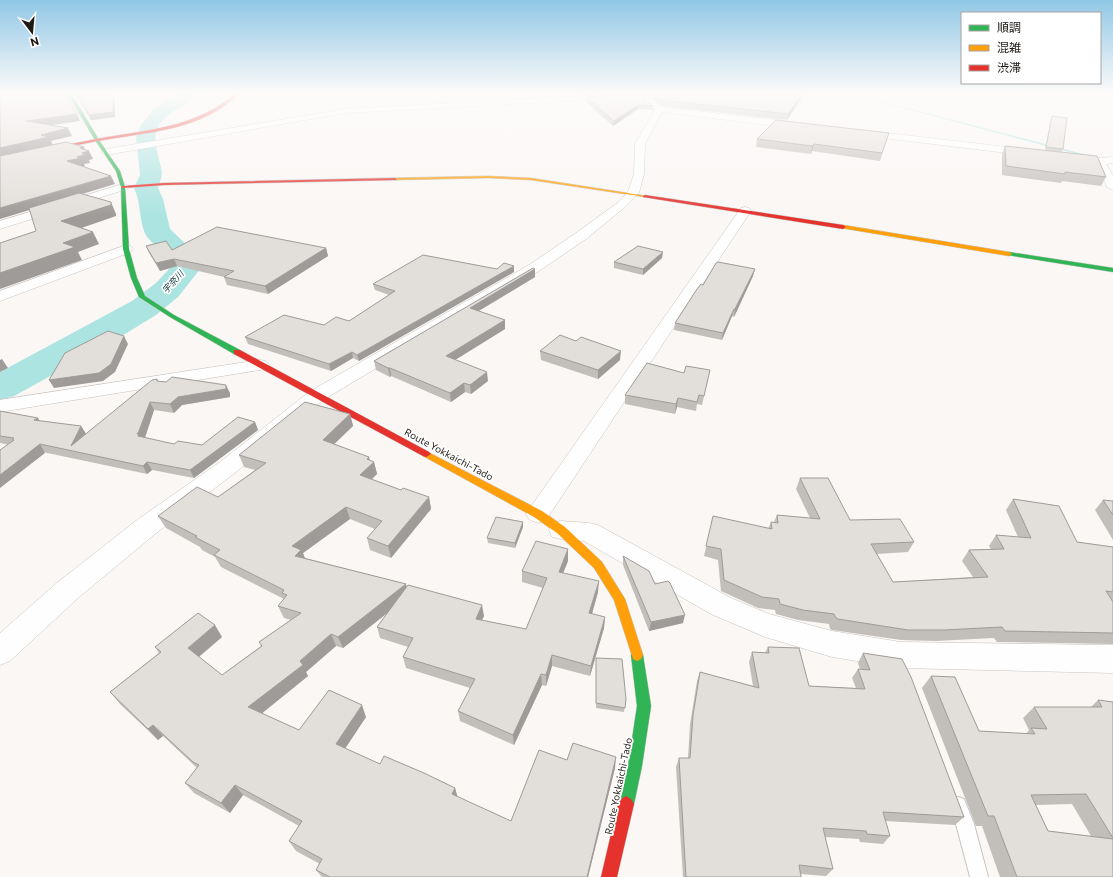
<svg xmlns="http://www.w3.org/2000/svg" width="1113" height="877" viewBox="0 0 1113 877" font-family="Commissioner,'Noto Sans JP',sans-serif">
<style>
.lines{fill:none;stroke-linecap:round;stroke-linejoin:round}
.stream{fill:#ace4e1;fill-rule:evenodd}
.river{fill:#ace4e1;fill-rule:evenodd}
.lane-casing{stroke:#c8c4c1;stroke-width:2}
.street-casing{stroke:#c8c4c1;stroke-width:1}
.fast-casing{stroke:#c8c4c1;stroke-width:1}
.slow-casing{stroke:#c8c4c1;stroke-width:1}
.jam-casing{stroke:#c8c4c1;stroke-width:1}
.lane{fill:#fefefe;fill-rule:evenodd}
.street{fill:#fefefe;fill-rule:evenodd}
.fast{fill:#30b455;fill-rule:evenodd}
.slow{fill:#ff9f0a;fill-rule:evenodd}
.jam{fill:#e5322d;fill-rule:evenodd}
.wall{fill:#c2bfbb;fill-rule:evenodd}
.shaded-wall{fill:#9e9b99}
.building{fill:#e2deda;stroke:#9e9b99}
.labels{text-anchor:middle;stroke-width:3.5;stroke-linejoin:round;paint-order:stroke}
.far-water-label{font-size:9px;font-style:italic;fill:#133a39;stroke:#fff}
.street-label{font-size:10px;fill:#201a16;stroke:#fff}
</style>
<rect width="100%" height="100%" fill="#faf7f5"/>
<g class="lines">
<path class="stream" d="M 846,93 L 850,93 L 1095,157 L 1092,158 Z"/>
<path class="river" d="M 179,93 L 197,93 C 187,107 168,111 159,125 C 150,140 160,157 162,173 C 162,178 159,183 158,188 L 163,199 L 170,229 L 194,252 L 198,258 L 201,268 L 178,297 L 156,315 L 107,345 L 14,396 L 0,400 L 0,372 L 132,301 L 156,283 L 171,267 C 168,251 149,245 144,231 C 139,217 141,203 134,188 L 140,175 L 136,137 L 141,125 L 154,109 Z"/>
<defs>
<path id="lane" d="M 958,797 L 964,799 L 974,824 L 988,877 L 970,877 L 956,824 L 950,805 L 952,799 Z"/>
<path id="street" d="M 641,93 L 686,93 L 682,95 L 345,113 L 106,155 L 101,152 L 106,149 L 345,109 Z
M 645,99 L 651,99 L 661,107 L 802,123 L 806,126 L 802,129 L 662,112 L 645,144 L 644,174 L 639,193 L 624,208 L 586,239 L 539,271 L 323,400 L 236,472 L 155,534 L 78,598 L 10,661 L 0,665 L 0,633 L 58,582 L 137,520 L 220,462 L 309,392 L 529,265 L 576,233 L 616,204 L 628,192 L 634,174 L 635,144 L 655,110 L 645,103 Z
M 861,130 L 1032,150 L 1037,153 L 1032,156 L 858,135 L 857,133 Z
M 1071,154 L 1100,158 L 1113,157 L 1113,163 L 1106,164 L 1113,176 L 1113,190 L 1107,187 L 1096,163 L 1068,159 L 1066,157 L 1068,155 Z
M 123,184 L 127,185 L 129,187 L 127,189 L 0,229 L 0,221 Z
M 745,207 L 749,208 L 751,211 L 546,520 L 538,523 L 530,520 L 526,514 L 530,508 L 741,208 Z
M 126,245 L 131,246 L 133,249 L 131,252 L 0,301 L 0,291 Z
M 260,360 L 266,361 L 269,365 L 266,369 L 0,412 L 0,400 Z
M 561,521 L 589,523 L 598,525 L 731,598 L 769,614 L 832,631 L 901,642 L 1113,645 L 1113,673 L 901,668 L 832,657 L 765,637 L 711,614 L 584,541 L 561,539 L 552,537 L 549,530 L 552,523 Z"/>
<path id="fast" d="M 67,93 L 71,93 L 99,140 L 120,171 L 125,187 L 129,249 L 137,278 L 145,296 L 174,315 L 240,350 L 240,354 L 234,354 L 170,317 L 139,297 L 131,278 L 123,249 L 121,187 L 116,171 L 95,140 Z
M 1009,252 L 1113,268 L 1113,272 L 1007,255 L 1006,254 Z
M 637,649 L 641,651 L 643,655 L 651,706 L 642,766 L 634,804 L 631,809 L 626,812 L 621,809 L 618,804 L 628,766 L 637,706 L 631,655 L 633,651 Z"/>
<path id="slow" d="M 488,176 L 531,178 L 647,196 L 645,197 L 531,180 L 488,178 L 395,180 L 393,179 L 395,178 Z
M 843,225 L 1009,252 L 1012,254 L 1009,256 L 841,228 L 841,226 Z
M 426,451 L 542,511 L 565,527 L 602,562 L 625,599 L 643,655 L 641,659 L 637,661 L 633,659 L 614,600 L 594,568 L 557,533 L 534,517 L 423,456 L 421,454 L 423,452 Z"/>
<path id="jam" d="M 236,93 L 240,93 C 202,131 147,132 98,141 C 65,147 33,155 0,162 L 0,160 C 32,153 64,145 96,139 C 148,129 194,129 236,93 Z
M 395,178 L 397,180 L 164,185 L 123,188 L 121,187 L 123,186 L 164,183 Z
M 645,195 L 843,225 L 846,227 L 843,229 L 643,197 L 643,196 Z
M 234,350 L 240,350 L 429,452 L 431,454 L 426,457 L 423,456 L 234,354 Z
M 626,796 L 631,799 L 634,804 L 617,877 L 601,877 L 618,804 L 621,799 Z"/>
</defs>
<use href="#lane" class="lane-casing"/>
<use href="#street" class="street-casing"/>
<use href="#fast" class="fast-casing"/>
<use href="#slow" class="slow-casing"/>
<use href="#jam" class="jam-casing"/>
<use href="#lane" class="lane"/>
<use href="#street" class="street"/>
<use href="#fast" class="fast"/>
<use href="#slow" class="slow"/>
<use href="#jam" class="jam"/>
</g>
<path class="wall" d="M 75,93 L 94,93 L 113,96 L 115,101 L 115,117 L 91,120 Z
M 653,93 L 801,99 L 787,120 L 662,106 L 652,98 Z
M 586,97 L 644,100 L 653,106 L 653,110 L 638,109 L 613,126 L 586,102 Z
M 1052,116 L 1063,149 L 1062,152 L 1045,150 L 1051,118 Z
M 889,133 L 880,161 L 812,151 L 811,154 L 756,147 L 757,139 Z
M 1005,146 L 1106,177 L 1101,186 L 1062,181 L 1061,183 L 1002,175 L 1002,154 Z
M 146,246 L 172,250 L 326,248 L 328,256 L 268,294 L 227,285 L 224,277 L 177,266 L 160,271 L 149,253 Z
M 662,258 L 643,275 L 614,268 L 614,262 Z
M 535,269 L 535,277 L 479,311 L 505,320 L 505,329 L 455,360 L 488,381 L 471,394 L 465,392 L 451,402 L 391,376 L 390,377 L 376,370 L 374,361 Z
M 514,272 L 359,361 L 353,358 L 331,371 L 248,344 L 245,337 L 349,321 L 389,295 L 375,290 L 373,284 Z
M 753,276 L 734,317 L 732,316 L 722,340 L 674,330 L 675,323 L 703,285 Z
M 540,351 L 620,360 L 598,379 L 541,360 Z
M 157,379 L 158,381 L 230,393 L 230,397 L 182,405 L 174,413 L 154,410 L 145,438 L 174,444 L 202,445 L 255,422 L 258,430 L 194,478 L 152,470 L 147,474 L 0,443 L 0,411 L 40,421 L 81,426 L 86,434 Z
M 708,379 L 702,405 L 697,404 L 696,411 L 677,407 L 675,414 L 625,404 L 625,395 Z
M 350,414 L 353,426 L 334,444 L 374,462 L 377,474 L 372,479 L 401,490 L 429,497 L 431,509 L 391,558 L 370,550 L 367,538 L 375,529 L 350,519 L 303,553 L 305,558 L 406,584 L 406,587 L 484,616 L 482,620 L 526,629 L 543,588 L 522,582 L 522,571 L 568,561 L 563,573 L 598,592 L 592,614 L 605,617 L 604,628 L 590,676 L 552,666 L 546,686 L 542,685 L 514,745 L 460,721 L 458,711 L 470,688 L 406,668 L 403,657 L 408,647 L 380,638 L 377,627 L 388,612 L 343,648 L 336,646 L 306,672 L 308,676 L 262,713 L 299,730 L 366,717 L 345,748 L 380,764 L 455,788 L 457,797 L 511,821 L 567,760 L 615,768 L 588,877 L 322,877 L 316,870 L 320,864 L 296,851 L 289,841 L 299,826 L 243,795 L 230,813 L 194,793 L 185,783 L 197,768 L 163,736 L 158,740 L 120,704 L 110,692 L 159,653 L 155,647 L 222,637 L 199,657 L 222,675 L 261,646 L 259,642 L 291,620 L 284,618 L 278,606 L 284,599 L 221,567 L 215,557 L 202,550 L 200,547 L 166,528 L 158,516 L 218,497 L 255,470 L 244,467 L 239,455 Z
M 800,478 L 850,520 L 914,542 L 908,552 L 877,554 L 893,582 L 973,577 L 962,561 L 969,550 L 991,549 L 989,546 L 996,535 L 1018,537 L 1006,510 L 1013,499 L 1077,542 L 1113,547 L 1113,644 L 997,642 L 994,638 L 936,641 L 901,640 L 832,630 L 830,629 L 829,624 L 798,620 L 776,614 L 775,610 L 758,608 L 721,591 L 718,560 L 704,556 L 713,516 L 768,529 L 771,522 L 774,522 L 777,515 L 810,518 L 796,489 Z
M 1103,500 L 1113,501 L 1113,540 L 1095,510 Z
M 523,522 L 523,527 L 515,548 L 488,543 L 487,538 Z
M 623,556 L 655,584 L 683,623 L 649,631 L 623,565 Z
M 768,647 L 809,686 L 856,688 L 852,678 L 858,669 L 860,669 L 858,663 L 863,653 L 964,817 L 955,825 L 885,821 L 890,836 L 883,844 L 860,842 L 859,839 L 825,837 L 833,869 L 826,876 L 800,874 L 801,877 L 683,877 L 676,767 L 679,758 L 688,758 L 690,724 L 697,681 L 700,672 L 753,686 L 749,662 L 752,652 L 765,653 Z
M 596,658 L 626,699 L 624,712 L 596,708 Z
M 931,676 L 979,731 L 1026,734 L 1029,730 L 1023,718 L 1034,707 L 1091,707 L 1098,700 L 1113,702 L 1113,877 L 1000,877 L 982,826 L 976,826 L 922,688 ZM 1072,804 L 1091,836 L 1048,831 L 1036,805 Z"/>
<path class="shaded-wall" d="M 578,93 L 614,93 L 578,95 Z
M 802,94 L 801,99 L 787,120 L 788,114 Z
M 113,96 L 115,101 L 115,117 L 91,120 L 89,115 Z
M 638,105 L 638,109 L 613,126 L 614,121 Z
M 77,114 L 80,121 L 31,128 L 27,121 Z
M 68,128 L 72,136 L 51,141 L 53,145 L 0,156 L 0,148 L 41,135 Z
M 814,144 L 812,151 L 811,154 L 812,146 Z
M 84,147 L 86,152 L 89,151 L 93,159 L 89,160 L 90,163 L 84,164 L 85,166 L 71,169 L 67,161 L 77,157 L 80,148 Z
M 111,176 L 115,184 L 0,219 L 0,208 Z
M 111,202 L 116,214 L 116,216 L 67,233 L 61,221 Z
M 93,232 L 99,244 L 78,252 L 82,260 L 0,289 L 0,273 L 63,243 Z
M 326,248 L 328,256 L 268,294 L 265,286 Z
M 663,252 L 662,258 L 643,275 L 643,269 Z
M 174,259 L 177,266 L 160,271 L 156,263 Z
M 514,266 L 514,272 L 359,361 L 357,355 Z
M 535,269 L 535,277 L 470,316 L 470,308 Z
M 755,269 L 753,276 L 734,317 L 735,309 Z
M 734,309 L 732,316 L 722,340 L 723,333 Z
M 505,320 L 505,329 L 447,365 L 446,356 Z
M 124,336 L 128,344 L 115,372 L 103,381 L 54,388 L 49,380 Z
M 621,351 L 620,360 L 598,379 L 598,370 Z
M 352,352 L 353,358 L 331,371 L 329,364 Z
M 2,359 L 8,368 L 0,372 L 0,360 Z
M 388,368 L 390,368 L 391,376 L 390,377 Z
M 487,372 L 488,381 L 471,394 L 470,385 Z
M 464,383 L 465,392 L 451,402 L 450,393 Z
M 226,385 L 230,393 L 230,397 L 182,405 L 174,413 L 170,404 L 178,397 Z
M 678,398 L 677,407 L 675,414 L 676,404 Z
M 150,402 L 154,410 L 144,440 L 138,436 L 137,434 Z
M 350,414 L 353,426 L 326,452 L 323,440 Z
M 38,418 L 43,426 L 34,420 Z
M 255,422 L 258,430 L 194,478 L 190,470 Z
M 81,426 L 86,434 L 71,446 Z
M 40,444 L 45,453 L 0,488 L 0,475 Z
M 369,457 L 371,465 L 374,462 L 377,474 L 363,487 L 360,475 L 367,459 Z
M 147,462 L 152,470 L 147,474 L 143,466 Z
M 429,497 L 431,509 L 391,558 L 388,546 Z
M 346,507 L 350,519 L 303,553 L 306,562 L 295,556 L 292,546 Z
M 523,522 L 523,527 L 515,548 L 515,543 Z
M 568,549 L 568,561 L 559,583 L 559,572 Z
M 599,581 L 598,592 L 589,624 L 589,613 Z
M 406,584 L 409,596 L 343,648 L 338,637 Z
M 482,605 L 484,616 L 477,630 L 476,619 Z
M 685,615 L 683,623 L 649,631 L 651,622 Z
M 605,617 L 604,628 L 590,676 L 591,666 Z
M 215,625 L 222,637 L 196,659 L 188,648 Z
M 331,634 L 336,646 L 306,672 L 308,676 L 255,719 L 248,707 Z
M 552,655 L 552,666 L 546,686 L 546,675 Z
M 541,674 L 542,685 L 514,745 L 513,735 Z
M 362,705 L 366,717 L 341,755 L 336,744 Z
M 153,725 L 163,736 L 158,740 L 148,729 Z
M 616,757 L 615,768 L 588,877 L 587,877 Z
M 235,785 L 243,795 L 230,813 L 221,803 Z
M 455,788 L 458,798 L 452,794 Z"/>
<path class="building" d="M 8,93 L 64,93 L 77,114 L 27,121 L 68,128 L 41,135 L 49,137 L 0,148 L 0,94 Z
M 76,93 L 94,93 L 113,96 L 113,112 L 89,115 Z
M 653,93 L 800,93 L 802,94 L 788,114 L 662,100 Z
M 644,94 L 644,100 L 653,106 L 638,105 L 614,121 L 586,97 Z
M 1052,116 L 1067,118 L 1063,149 L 1046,147 Z
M 776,120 L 889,133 L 882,153 L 814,144 L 812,146 L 757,139 Z
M 66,142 L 84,147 L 80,148 L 89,151 L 82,153 L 86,154 L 77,157 L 81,158 L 67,161 L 111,176 L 0,208 L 0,156 Z
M 1005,146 L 1097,156 L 1106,177 L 1065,172 L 1065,174 L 1006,166 Z
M 79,193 L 111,202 L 111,205 L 61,221 L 93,232 L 63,243 L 75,247 L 0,273 L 0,243 L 36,231 L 29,208 Z
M 217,227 L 326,248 L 265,286 L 224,277 L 234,271 L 174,259 L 156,263 L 146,246 L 166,241 L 172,250 Z
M 638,246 L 663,252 L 643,269 L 614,262 Z
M 423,255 L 497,269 L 504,263 L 514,266 L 357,355 L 352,352 L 329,364 L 245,337 L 284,315 L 324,325 L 336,317 L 349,321 L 395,291 L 373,284 Z
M 718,262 L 755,269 L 735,309 L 734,309 L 723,333 L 675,323 L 697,289 L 701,284 L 703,285 L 716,263 Z
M 533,268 L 535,269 L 470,308 L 505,320 L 446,356 L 487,372 L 470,385 L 464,383 L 450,393 L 390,368 L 388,368 L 374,361 Z
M 108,331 L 124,336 L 111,364 L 99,373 L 49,380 L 65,353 Z
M 560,335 L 576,341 L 581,337 L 621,351 L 598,370 L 540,351 Z
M 647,363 L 684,373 L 686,366 L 710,370 L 704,396 L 699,395 L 697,402 L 678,398 L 676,404 L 625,395 Z
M 172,377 L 226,385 L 226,389 L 178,397 L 170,404 L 150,402 L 139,431 L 137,434 L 139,434 L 138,436 L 174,444 L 178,441 L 202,445 L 238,417 L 255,422 L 190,470 L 147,462 L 143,466 L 40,444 L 0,475 L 0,450 L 14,440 L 12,440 L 14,438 L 0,436 L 0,411 L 38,418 L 34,420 L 81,426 L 71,446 L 152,380 L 157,379 L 157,381 L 166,382 Z
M 305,402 L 350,414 L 323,440 L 369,457 L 367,459 L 374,462 L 360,475 L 401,490 L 403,488 L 429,497 L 388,546 L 367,538 L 382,521 L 346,507 L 292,546 L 301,550 L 295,556 L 406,584 L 338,637 L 331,634 L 300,661 L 303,665 L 248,707 L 299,730 L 329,690 L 362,705 L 336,744 L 380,764 L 384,756 L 424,773 L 455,788 L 452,794 L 511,821 L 539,750 L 567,760 L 573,743 L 616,757 L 589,869 L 587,877 L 330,877 L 316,870 L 322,859 L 289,841 L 302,821 L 235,785 L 221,803 L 185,783 L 199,765 L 193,762 L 153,725 L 148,729 L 110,692 L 161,652 L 155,647 L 198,613 L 215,625 L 188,648 L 222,675 L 262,646 L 259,642 L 301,613 L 278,606 L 287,595 L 282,593 L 284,590 L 214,555 L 220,550 L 195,537 L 197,536 L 158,516 L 197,487 L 218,497 L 266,463 L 239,455 Z
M 800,478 L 828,478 L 850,520 L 900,519 L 914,542 L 871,544 L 893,582 L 988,577 L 969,550 L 1004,549 L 996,535 L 1031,538 L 1013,499 L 1059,506 L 1077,542 L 1113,547 L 1113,592 L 1106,591 L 1113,602 L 1113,633 L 1005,631 L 1002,627 L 944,630 L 908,630 L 838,619 L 836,618 L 834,614 L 803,610 L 780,604 L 779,599 L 762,597 L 724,580 L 721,549 L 706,546 L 713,516 L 772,529 L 771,522 L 778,523 L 777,515 L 820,519 Z
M 1103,500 L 1113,501 L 1113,515 Z
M 496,517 L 523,522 L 515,543 L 487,538 Z
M 536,541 L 568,549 L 559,572 L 599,581 L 589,613 L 605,617 L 591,666 L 552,655 L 546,675 L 541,674 L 513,735 L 458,711 L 475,679 L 403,657 L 413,638 L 377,627 L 408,585 L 482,605 L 476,619 L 526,629 L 547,578 L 522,571 Z
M 623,556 L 649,571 L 655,584 L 668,581 L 670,583 L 685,615 L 651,622 Z
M 768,647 L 799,648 L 809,686 L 865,689 L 858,669 L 870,670 L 863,653 L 902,659 L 911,677 L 964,817 L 883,812 L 890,836 L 867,834 L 866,831 L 823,828 L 833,869 L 799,865 L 801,877 L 686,877 L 679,758 L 690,758 L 693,715 L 700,672 L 759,688 L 752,652 L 769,653 Z
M 596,658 L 622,659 L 626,699 L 625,708 L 596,703 Z
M 931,676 L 955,677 L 979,731 L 1035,734 L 1031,728 L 1047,729 L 1034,707 L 1102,707 L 1098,700 L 1113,702 L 1113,838 L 1086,794 L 1031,795 L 1048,831 L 1113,839 L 1113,877 L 1017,877 L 994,816 L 988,816 Z"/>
<linearGradient id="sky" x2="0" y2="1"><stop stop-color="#90c7e5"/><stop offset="0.43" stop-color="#fdfbfa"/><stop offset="1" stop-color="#fdfbfa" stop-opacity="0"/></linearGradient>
<rect width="1113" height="216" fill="url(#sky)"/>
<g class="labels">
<g class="far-water-label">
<text transform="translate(173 282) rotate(-48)" y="3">宇奈川</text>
</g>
<g class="street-label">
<text transform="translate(449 454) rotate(28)" y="4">Route Yokkaichi-Tado</text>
<text transform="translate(618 786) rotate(-78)" y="4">Route Yokkaichi-Tado</text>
</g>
</g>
<rect x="961" y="12" width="140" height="72" fill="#ffffff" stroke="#a6a3a2"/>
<rect x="969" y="25" width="20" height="6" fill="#30b455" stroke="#a6a3a2"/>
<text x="997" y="32" font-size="12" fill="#201a16">順調</text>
<rect x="969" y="45" width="20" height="6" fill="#ff9f0a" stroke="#a6a3a2"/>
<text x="997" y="52" font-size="12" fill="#201a16">混雑</text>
<rect x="969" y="65" width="20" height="6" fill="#e5322d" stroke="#a6a3a2"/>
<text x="997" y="72" font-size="12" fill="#201a16">渋滞</text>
<g transform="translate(32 32) rotate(164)" stroke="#ffffff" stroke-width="3" paint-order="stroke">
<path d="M0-3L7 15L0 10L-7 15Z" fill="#201a16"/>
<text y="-6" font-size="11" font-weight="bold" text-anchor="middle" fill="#201a16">N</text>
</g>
</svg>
